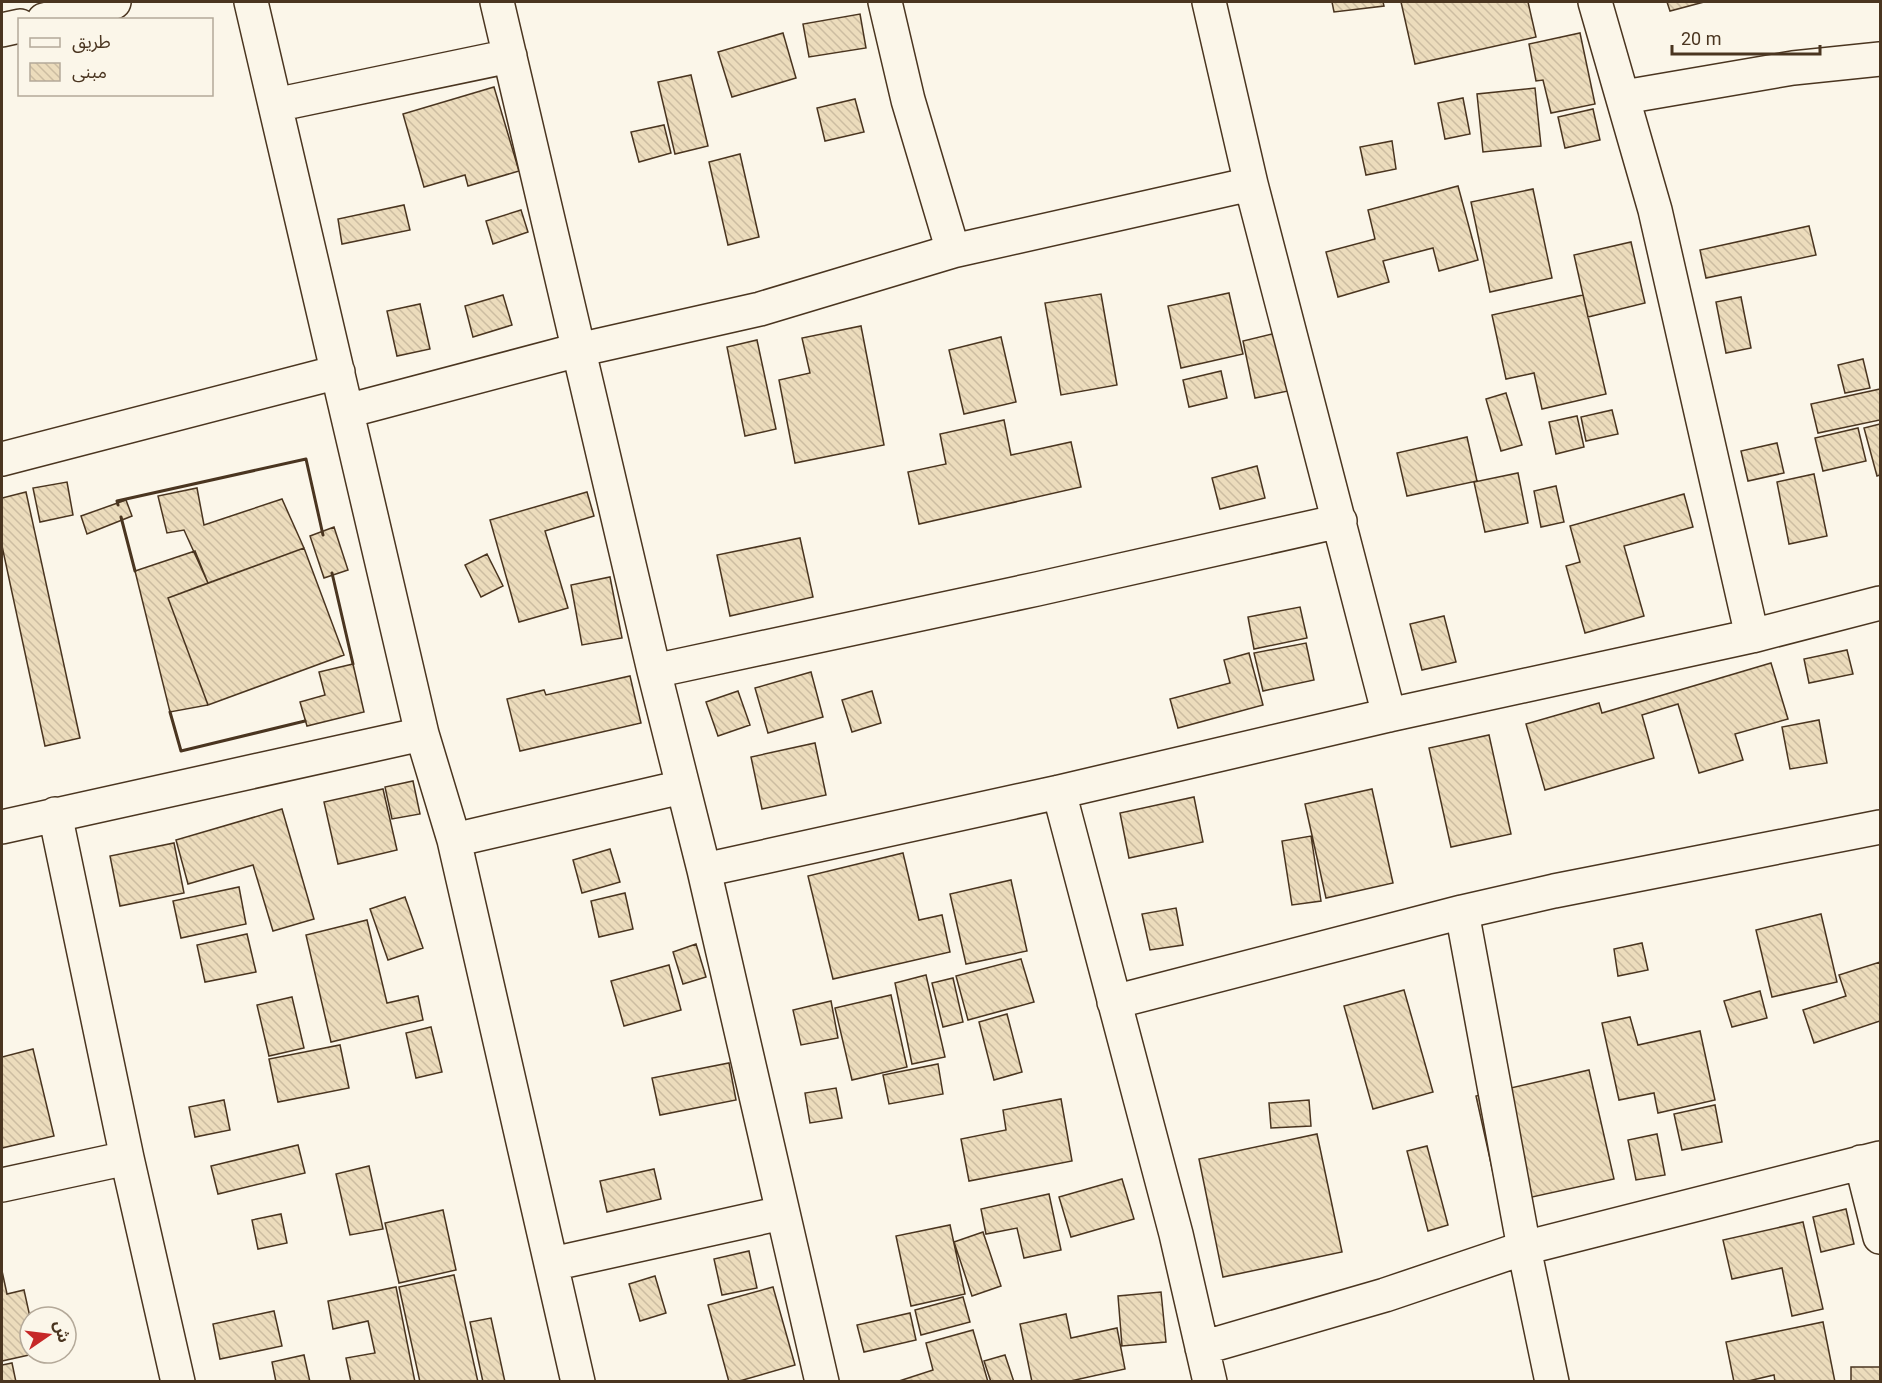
<svg xmlns="http://www.w3.org/2000/svg" width="1882" height="1383" viewBox="0 0 1882 1383" font-family="Roboto,'Noto Sans Arabic',sans-serif">
<style>
.building{fill:url(#building-back-hatch);stroke:#4a3520;stroke-width:1.5}
.lines{fill:none;stroke-linecap:round;stroke-linejoin:round}
.street-casing{stroke:#4a3520;stroke-width:36}
.street{stroke:#fbf6e9;stroke-width:33}
.wall{stroke:#4a3520;stroke-width:3}
</style>
<defs>
<pattern id="building-back-hatch" width="6" height="6" patternUnits="userSpaceOnUse" patternTransform="scale(1.5)"><rect width="6" height="6" fill="#ecdcbc"/><path d="M-1 5l2 2M0 0l6 6M5-1l2 2" fill="none" stroke="#ccbda1"/></pattern>
</defs>
<rect width="100%" height="100%" fill="#fbf6e9"/>
<path class="building" d="M 1332,2 L 1383,2 L 1384,6 L 1334,12 Z
M 1401,2 L 1528,2 L 1536,37 L 1415,64 Z
M 1667,2 L 1704,2 L 1670,11 Z
M 860,14 L 866,48 L 809,57 L 803,24 Z
M 783,33 L 796,78 L 732,97 L 718,52 Z
M 1580,33 L 1595,104 L 1551,113 L 1543,80 L 1536,81 L 1529,44 Z
M 691,75 L 708,146 L 675,154 L 658,82 Z
M 494,87 L 519,171 L 468,186 L 465,175 L 424,187 L 403,114 Z
M 1535,88 L 1541,146 L 1483,152 L 1477,94 Z
M 1463,98 L 1470,134 L 1445,139 L 1438,103 Z
M 855,99 L 864,132 L 825,141 L 817,108 Z
M 1593,109 L 1600,140 L 1565,148 L 1558,117 Z
M 664,125 L 671,153 L 639,162 L 631,132 Z
M 1392,141 L 1396,169 L 1366,175 L 1360,147 Z
M 740,154 L 759,237 L 728,245 L 709,162 Z
M 1458,186 L 1478,260 L 1439,271 L 1433,248 L 1383,261 L 1389,282 L 1338,297 L 1326,252 L 1375,239 L 1368,210 Z
M 1533,189 L 1552,278 L 1490,292 L 1471,202 Z
M 404,205 L 410,230 L 342,244 L 338,219 Z
M 521,210 L 528,232 L 493,244 L 486,221 Z
M 1809,226 L 1816,255 L 1706,278 L 1700,250 Z
M 1631,242 L 1645,303 L 1588,317 L 1574,255 Z
M 1229,293 L 1243,354 L 1181,368 L 1168,306 Z
M 1101,294 L 1117,385 L 1061,395 L 1045,303 Z
M 503,295 L 512,325 L 473,337 L 465,306 Z
M 1583,295 L 1606,394 L 1542,409 L 1534,373 L 1506,379 L 1492,315 Z
M 1741,297 L 1751,348 L 1726,353 L 1716,302 Z
M 420,304 L 430,349 L 397,356 L 387,311 Z
M 861,326 L 884,445 L 795,463 L 779,380 L 810,373 L 802,338 Z
M 1276,333 L 1288,391 L 1255,398 L 1243,341 Z
M 1001,337 L 1016,402 L 964,414 L 949,350 Z
M 757,340 L 776,429 L 745,436 L 727,347 Z
M 1863,359 L 1870,388 L 1845,393 L 1838,365 Z
M 1221,371 L 1227,398 L 1189,407 L 1183,380 Z
M 1880,389 L 1880,420 L 1818,433 L 1811,404 Z
M 1506,393 L 1522,445 L 1501,451 L 1486,399 Z
M 1612,410 L 1618,434 L 1586,441 L 1581,417 Z
M 1577,416 L 1584,447 L 1556,454 L 1549,422 Z
M 1004,420 L 1011,455 L 1071,442 L 1081,487 L 919,524 L 908,472 L 946,464 L 940,434 Z
M 1880,424 L 1880,475 L 1877,476 L 1864,428 Z
M 1858,428 L 1866,461 L 1823,471 L 1815,438 Z
M 1467,437 L 1477,481 L 1407,496 L 1397,453 Z
M 1777,443 L 1784,473 L 1748,481 L 1741,451 Z
M 1257,466 L 1265,498 L 1220,509 L 1212,478 Z
M 1518,473 L 1528,523 L 1485,532 L 1474,482 Z
M 1814,474 L 1827,536 L 1789,544 L 1777,482 Z
M 67,482 L 73,515 L 40,522 L 33,488 Z
M 1556,486 L 1564,522 L 1541,527 L 1534,491 Z
M 197,488 L 204,525 L 282,499 L 304,548 L 208,583 L 184,530 L 167,533 L 158,496 Z
M 26,492 L 80,738 L 45,746 L 2,546 L 2,498 Z
M 587,492 L 594,516 L 545,531 L 568,608 L 519,622 L 490,520 Z
M 1684,494 L 1693,527 L 1624,546 L 1644,616 L 1585,633 L 1566,566 L 1580,562 L 1570,526 Z
M 126,500 L 132,516 L 87,534 L 81,516 Z
M 334,527 L 348,570 L 324,578 L 310,536 Z
M 800,538 L 813,597 L 730,616 L 717,555 Z
M 304,548 L 344,655 L 208,705 L 168,598 Z
M 195,551 L 208,583 L 168,598 L 208,705 L 170,712 L 135,571 Z
M 487,554 L 503,586 L 481,597 L 465,565 Z
M 610,577 L 622,638 L 582,645 L 571,585 Z
M 1300,607 L 1307,638 L 1254,649 L 1248,617 Z
M 1444,616 L 1456,662 L 1422,670 L 1410,624 Z
M 1306,643 L 1314,680 L 1263,691 L 1254,653 Z
M 1847,650 L 1853,674 L 1809,683 L 1804,659 Z
M 1249,653 L 1263,705 L 1178,728 L 1170,699 L 1230,683 L 1224,660 Z
M 1771,663 L 1788,719 L 1735,734 L 1743,760 L 1699,773 L 1678,704 L 1642,715 L 1654,758 L 1545,790 L 1526,724 L 1599,703 L 1602,713 Z
M 353,664 L 364,712 L 307,726 L 300,702 L 325,695 L 319,672 Z
M 811,672 L 823,717 L 768,733 L 755,688 Z
M 630,676 L 641,723 L 520,751 L 507,699 L 544,690 L 546,695 Z
M 738,691 L 750,725 L 718,736 L 706,702 Z
M 872,691 L 881,723 L 852,732 L 842,700 Z
M 1819,720 L 1827,763 L 1790,769 L 1782,727 Z
M 1489,735 L 1511,834 L 1451,847 L 1429,748 Z
M 815,743 L 826,795 L 762,809 L 751,757 Z
M 413,781 L 420,814 L 392,819 L 385,787 Z
M 383,789 L 397,850 L 338,864 L 324,802 Z
M 1372,789 L 1393,883 L 1326,898 L 1305,804 Z
M 1194,797 L 1203,842 L 1129,858 L 1120,813 Z
M 282,809 L 314,919 L 273,931 L 253,865 L 188,884 L 176,840 Z
M 1311,836 L 1321,901 L 1292,905 L 1282,841 Z
M 174,843 L 184,893 L 120,906 L 110,856 Z
M 610,849 L 620,882 L 582,893 L 573,860 Z
M 903,853 L 919,920 L 942,915 L 950,952 L 833,979 L 808,876 Z
M 1011,880 L 1027,951 L 966,964 L 950,894 Z
M 239,887 L 246,924 L 181,938 L 173,901 Z
M 625,893 L 633,929 L 599,937 L 591,901 Z
M 405,897 L 423,948 L 388,960 L 370,909 Z
M 1176,908 L 1183,945 L 1150,950 L 1142,914 Z
M 1821,914 L 1837,982 L 1772,997 L 1756,930 Z
M 367,920 L 387,1003 L 418,996 L 423,1020 L 331,1042 L 306,935 Z
M 247,934 L 256,972 L 205,982 L 197,945 Z
M 1642,943 L 1648,970 L 1618,976 L 1614,949 Z
M 696,944 L 706,977 L 683,984 L 673,952 Z
M 1021,959 L 1034,1002 L 968,1020 L 956,976 Z
M 1880,962 L 1880,1021 L 1814,1043 L 1803,1010 L 1846,996 L 1839,975 Z
M 669,965 L 681,1010 L 624,1026 L 611,981 Z
M 926,975 L 945,1057 L 912,1064 L 895,983 Z
M 953,978 L 963,1022 L 943,1027 L 932,983 Z
M 1404,990 L 1433,1092 L 1373,1109 L 1344,1006 Z
M 1760,991 L 1767,1018 L 1732,1027 L 1724,1001 Z
M 891,995 L 907,1067 L 852,1080 L 835,1008 Z
M 292,997 L 304,1048 L 269,1056 L 257,1005 Z
M 831,1001 L 838,1038 L 801,1045 L 793,1010 Z
M 1007,1014 L 1022,1072 L 994,1080 L 979,1022 Z
M 1630,1017 L 1638,1045 L 1700,1031 L 1715,1100 L 1658,1113 L 1654,1093 L 1619,1100 L 1602,1023 Z
M 431,1027 L 442,1072 L 416,1078 L 406,1033 Z
M 340,1045 L 349,1088 L 278,1102 L 269,1059 Z
M 33,1049 L 54,1136 L 2,1148 L 2,1057 Z
M 729,1063 L 736,1100 L 660,1115 L 652,1078 Z
M 938,1064 L 943,1094 L 889,1104 L 883,1075 Z
M 1589,1070 L 1614,1179 L 1500,1204 L 1476,1096 Z
M 836,1088 L 842,1118 L 810,1123 L 805,1093 Z
M 1061,1099 L 1072,1161 L 969,1181 L 961,1139 L 1006,1130 L 1003,1110 Z
M 224,1100 L 230,1130 L 195,1137 L 189,1107 Z
M 1309,1100 L 1311,1126 L 1271,1128 L 1269,1103 Z
M 1715,1105 L 1722,1142 L 1682,1150 L 1674,1114 Z
M 1317,1134 L 1342,1252 L 1223,1277 L 1199,1159 Z
M 1657,1134 L 1665,1175 L 1636,1180 L 1628,1140 Z
M 298,1145 L 305,1173 L 218,1194 L 211,1166 Z
M 1427,1146 L 1448,1225 L 1428,1231 L 1407,1151 Z
M 369,1166 L 383,1229 L 350,1235 L 336,1174 Z
M 654,1169 L 661,1199 L 607,1212 L 600,1181 Z
M 1122,1179 L 1134,1219 L 1071,1237 L 1059,1197 Z
M 1049,1194 L 1061,1250 L 1024,1258 L 1017,1228 L 986,1234 L 981,1209 Z
M 1846,1209 L 1854,1244 L 1821,1252 L 1813,1217 Z
M 443,1210 L 456,1270 L 399,1283 L 385,1223 Z
M 281,1214 L 287,1243 L 258,1249 L 252,1220 Z
M 1803,1222 L 1823,1309 L 1792,1316 L 1782,1268 L 1732,1279 L 1723,1240 Z
M 950,1225 L 965,1294 L 911,1306 L 896,1236 Z
M 983,1232 L 1001,1286 L 972,1296 L 954,1242 Z
M 749,1251 L 757,1288 L 722,1295 L 714,1259 Z
M 2,1271 L 7,1294 L 24,1290 L 30,1317 L 30,1353 L 38,1353 L 2,1361 Z
M 454,1275 L 478,1382 L 420,1382 L 399,1287 Z
M 655,1276 L 666,1313 L 640,1321 L 629,1284 Z
M 396,1287 L 415,1382 L 351,1382 L 346,1358 L 375,1353 L 368,1321 L 333,1329 L 328,1301 Z
M 773,1287 L 795,1365 L 736,1382 L 729,1382 L 708,1305 Z
M 1161,1292 L 1166,1342 L 1122,1346 L 1118,1296 Z
M 963,1297 L 970,1322 L 921,1335 L 915,1310 Z
M 274,1311 L 282,1346 L 220,1359 L 213,1324 Z
M 910,1313 L 916,1340 L 864,1352 L 857,1325 Z
M 1066,1314 L 1071,1338 L 1117,1328 L 1125,1369 L 1066,1382 L 1032,1382 L 1020,1324 Z
M 491,1318 L 505,1382 L 483,1382 L 470,1322 Z
M 1823,1322 L 1835,1382 L 1775,1382 L 1774,1375 L 1744,1382 L 1734,1382 L 1726,1342 Z
M 973,1330 L 988,1382 L 896,1382 L 933,1370 L 926,1343 Z
M 304,1355 L 310,1382 L 276,1382 L 272,1362 Z
M 1005,1355 L 1014,1382 L 991,1382 L 984,1361 Z
M 12,1363 L 16,1382 L 2,1382 L 2,1365 Z
M 1851,1367 L 1880,1367 L 1880,1382 L 1851,1382 Z"/>
<g class="lines">
<defs>
<path id="street" d="M 251,2 L 422,734 L 454,840 L 578,1382
M 497,2 L 654,671 L 704,870 L 822,1382
M 885,2 L 908,100 L 953,251
M 1595,2 L 1655,210 L 1752,636
M 44,20 L 114,2
M 2,30 L 20,26
M 1624,97 L 1793,68 L 1880,59
M 275,105 L 510,56
M 1251,184 L 1389,715
M 347,411 L 578,350 L 760,309 L 953,251 L 1251,184 L 1209,2
M 2,459 L 338,372
M 654,671 L 1037,589 L 1340,521
M 1059,792 L 1176,1234 L 1210,1382
M 55,814 L 127,1158 L 178,1382
M 2,827 L 422,734
M 454,840 L 682,787
M 704,870 L 1059,792 L 1389,715 L 1752,636 L 1880,603
M 1462,912 L 1524,1248 L 1552,1382
M 1114,1002 L 1462,912 L 1554,891 L 1880,827
M 1861,1162 L 1880,1237
M 2,1185 L 127,1158
M 552,1264 L 782,1213
M 1202,1348 L 1385,1295 L 1524,1248 L 1880,1158"/>
</defs>
<use href="#street" class="street-casing"/>
<use href="#street" class="street"/>
<path class="wall" d="M 118,505 L 117,501 L 306,459 L 323,535
M 121,517 L 135,571
M 332,573 L 353,664
M 170,712 L 181,751 L 305,721"/>
</g>
<rect width="1882" height="1383" fill="none" stroke="#4a3520" stroke-width="6"/>
<rect x="18" y="18" width="195" height="78" fill="#fbf6e9" stroke="#b4a999" stroke-width="1.5"/>
<rect x="30" y="38" width="30" height="9" fill="#fbf6e9" stroke="#b4a999" stroke-width="1.5"/>
<text x="72" y="48" font-size="18" fill="#4a3520">طريق</text>
<rect x="30" y="63" width="30" height="18" fill="url(#building-back-hatch)" stroke="#b4a999" stroke-width="1.5"/>
<text x="72" y="78" font-size="18" fill="#4a3520">مبنى</text>
<g transform="translate(48 1335) rotate(76)"><circle r="28" fill="#fbf6e9" stroke="#b4a999" stroke-width="1.5"/>
<path d="M0-4.5L10 22L0 15L-10 22Z" fill="#c62828"/>
<text y="-9" font-size="16" font-weight="bold" text-anchor="middle" fill="#4a3520">ش</text>
</g>
<path d="M1672 45v9h148v-9" fill="none" stroke="#4a3520" stroke-width="3"/>
<text x="1681" y="45" font-size="18" fill="#4a3520" stroke="#fbf6e9" stroke-width="4.5" paint-order="stroke">20 m</text>
</svg>
